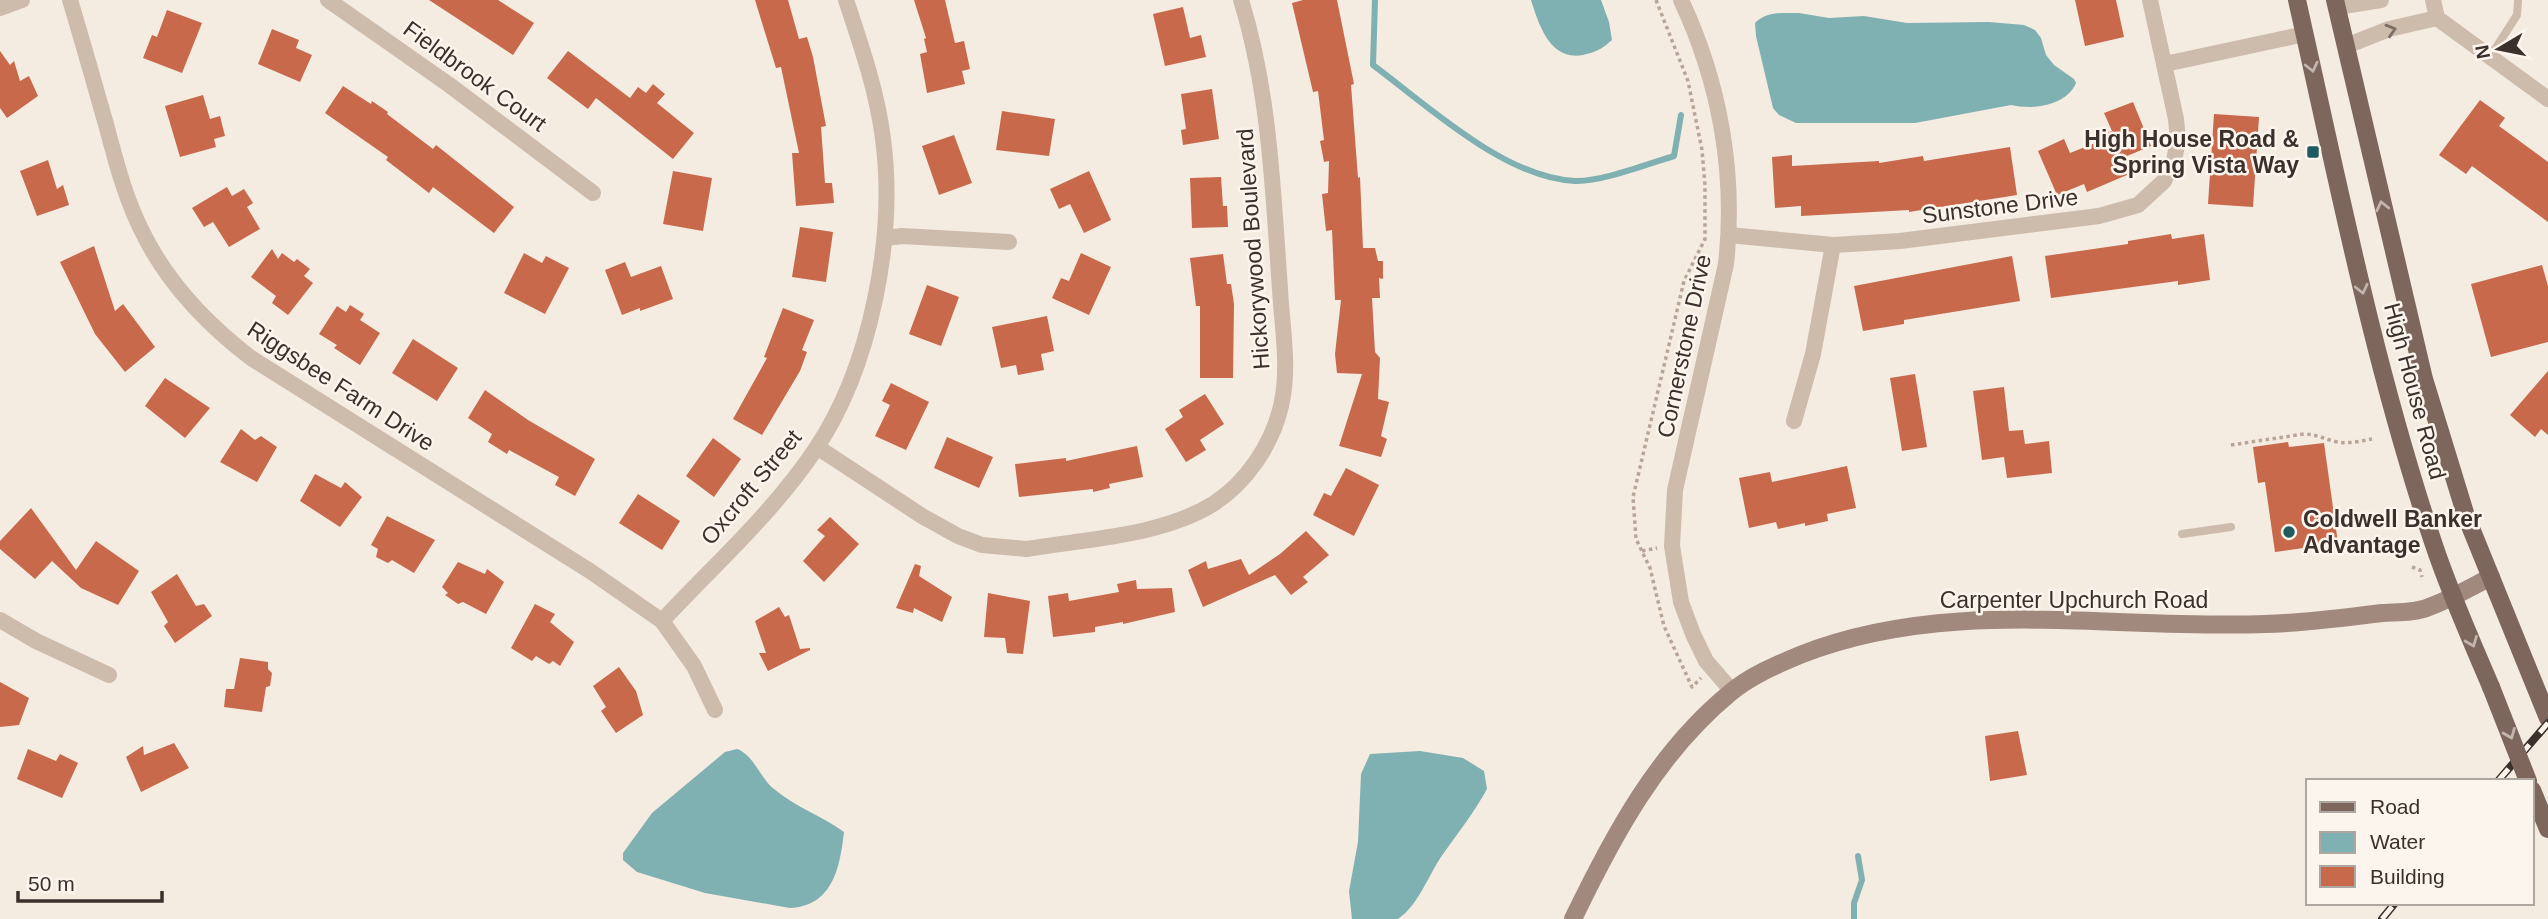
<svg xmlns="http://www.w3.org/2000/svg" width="2548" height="919" viewBox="0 0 2548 919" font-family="Helvetica,sans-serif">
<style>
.water{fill:#7fb0b2}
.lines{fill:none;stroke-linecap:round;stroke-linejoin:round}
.stream{stroke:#7fb0b2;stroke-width:6}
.building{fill:#c8694b}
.path{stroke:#b9a596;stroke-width:3.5;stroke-dasharray:3.5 3.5;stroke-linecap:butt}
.lane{stroke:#cdbbac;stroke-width:8}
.street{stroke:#cdbbac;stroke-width:16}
.secondary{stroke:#a18a7d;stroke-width:18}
.primary{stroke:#7d675c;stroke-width:18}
.rail-casing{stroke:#3b302b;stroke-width:8}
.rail{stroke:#fbf5ee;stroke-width:5;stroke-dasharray:16;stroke-linecap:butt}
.primary-bridge{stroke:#7d675c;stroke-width:18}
.oneway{stroke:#7d6f65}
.oneway2{stroke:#c2b5ac}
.poi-dot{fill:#1f5a5e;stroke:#fbf5ee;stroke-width:2.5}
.labels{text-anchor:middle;stroke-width:5;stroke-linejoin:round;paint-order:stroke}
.street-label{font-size:23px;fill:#3b302b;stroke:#fbf5ee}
.poi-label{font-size:23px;font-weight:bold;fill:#3b302b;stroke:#fbf5ee;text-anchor:end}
</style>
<rect width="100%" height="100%" fill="#f4ebe1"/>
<path class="water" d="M 1531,0 L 1601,0 L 1609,22 L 1612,40 C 1602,49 1596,52 1583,55 C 1550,61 1539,25 1531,0 Z
M 1799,13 L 1829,18 L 1864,16 L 1907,23 L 1989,22 L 2024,25 L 2035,30 L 2041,38 L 2046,55 L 2054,65 L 2074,79 L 2076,83 C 2066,106 2033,110 2011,105 L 1915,123 L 1796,123 L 1779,115 L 1773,108 L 1756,36 L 1755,23 C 1767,11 1783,13 1799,13 Z
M 737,749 C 754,755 760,778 774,789 C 795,807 822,816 844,832 C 840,867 833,906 790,908 L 705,893 L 637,872 L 623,860 L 623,853 L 652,813 L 725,752 Z
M 1420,751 L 1463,758 L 1484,771 L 1487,789 C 1474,813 1457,834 1441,857 C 1427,878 1419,904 1398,919 L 1352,919 L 1349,891 L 1358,842 L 1361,774 L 1370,754 Z"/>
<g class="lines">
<path class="stream" d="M 1375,0 L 1373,65 C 1428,106 1505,178 1575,181 C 1602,182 1647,164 1674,156 L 1681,115
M 1854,919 L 1854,903 L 1862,880 L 1858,856"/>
</g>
<path class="building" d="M 429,0 L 498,0 L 534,23 L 513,55 Z
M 755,0 L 788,0 L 799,39 L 807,37 L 813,57 L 826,126 L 821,127 L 825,183 L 832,183 L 834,203 L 796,206 L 792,153 L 799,153 L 781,67 L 776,68 Z
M 914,0 L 945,0 L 955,43 L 964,41 L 970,69 L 962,71 L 965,84 L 927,93 L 920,54 L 927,52 L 924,39 L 926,38 Z
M 1303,0 L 1337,0 L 1354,84 L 1351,85 L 1358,178 L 1360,177 L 1363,248 L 1375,248 L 1378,261 L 1383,261 L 1383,279 L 1379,278 L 1380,298 L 1372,298 L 1375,352 L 1380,358 L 1378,399 L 1389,402 L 1381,436 L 1387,439 L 1381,457 L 1339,446 L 1362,374 L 1337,373 L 1335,354 L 1341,300 L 1335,300 L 1332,230 L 1326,231 L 1322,194 L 1328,193 L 1329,161 L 1324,162 L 1320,141 L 1324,140 L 1318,91 L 1313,92 L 1292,3 Z
M 2075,0 L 2116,0 L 2124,37 L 2085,46 Z
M 1183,7 L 1190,38 L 1201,35 L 1206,57 L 1165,66 L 1153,14 Z
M 167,10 L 202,23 L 182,73 L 143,58 L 152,35 L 157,37 Z
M 272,29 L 299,40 L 296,48 L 312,55 L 300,82 L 258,64 Z
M 0,51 L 10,65 L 14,61 L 20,81 L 29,76 L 38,96 L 7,118 L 0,108 Z
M 568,51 L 630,98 L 638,87 L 646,93 L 653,84 L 665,94 L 657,103 L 694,133 L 673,159 L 596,98 L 588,109 L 547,78 Z
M 343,86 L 371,104 L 372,101 L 388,112 L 387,114 L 433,149 L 436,145 L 514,207 L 494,233 L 433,187 L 429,193 L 386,160 L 388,157 L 325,113 Z
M 1212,89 L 1219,139 L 1183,145 L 1181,130 L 1186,129 L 1181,94 Z
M 203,95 L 210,119 L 220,116 L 225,136 L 214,139 L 216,147 L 180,157 L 165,106 Z
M 2480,100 L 2505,118 L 2499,126 L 2548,162 L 2548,222 L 2472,166 L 2466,174 L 2439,155 Z
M 2133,102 L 2151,146 L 2127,156 L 2134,172 L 2087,192 L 2084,184 L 2057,195 L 2038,151 L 2064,139 L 2070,153 L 2105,139 L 2104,134 L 2112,131 L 2104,113 Z
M 1002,111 L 1055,119 L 1049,156 L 996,150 Z
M 2214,114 L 2259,117 L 2253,207 L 2208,204 Z
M 954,135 L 972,183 L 939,195 L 922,146 Z
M 2010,147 L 2017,195 L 1909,212 L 1909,210 L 1801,216 L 1801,206 L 1775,208 L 1772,157 L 1792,155 L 1792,166 L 1879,161 L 1879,163 L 1923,156 L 1924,161 Z
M 48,160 L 57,189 L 63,185 L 69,205 L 37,216 L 20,171 Z
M 673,171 L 712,178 L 703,231 L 663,224 Z
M 1089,171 L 1111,220 L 1084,233 L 1070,204 L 1059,209 L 1050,189 Z
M 1221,177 L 1223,206 L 1227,206 L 1228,227 L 1192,228 L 1190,178 Z
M 227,187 L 232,196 L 244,189 L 253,203 L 247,207 L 260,229 L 229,247 L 213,222 L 204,227 L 192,208 Z
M 800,227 L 833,232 L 826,282 L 792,277 Z
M 2171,234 L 2172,239 L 2204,234 L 2210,280 L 2178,285 L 2178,281 L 2051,298 L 2045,256 L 2128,244 L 2128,241 Z
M 94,246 L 115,311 L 123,304 L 155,347 L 125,372 L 95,334 L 60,262 Z
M 272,249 L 278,259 L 282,253 L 294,262 L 297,259 L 310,269 L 304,276 L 313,283 L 288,315 L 272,303 L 276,296 L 251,277 Z
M 524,253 L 542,263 L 546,256 L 569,268 L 545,314 L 504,293 Z
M 1081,253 L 1111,267 L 1089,315 L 1052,298 L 1061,278 L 1069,281 Z
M 1223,254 L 1227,284 L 1231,284 L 1234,304 L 1233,378 L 1200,378 L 1200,306 L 1196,306 L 1190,258 Z
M 2012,256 L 2020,301 L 1904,320 L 1904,324 L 1863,331 L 1854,286 Z
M 625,262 L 631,277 L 661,266 L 673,299 L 640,311 L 640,308 L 622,315 L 605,270 Z
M 2542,265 L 2548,286 L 2548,342 L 2491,357 L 2471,284 Z
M 927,285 L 959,297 L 941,346 L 909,334 Z
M 350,305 L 364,314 L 360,320 L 380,333 L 360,365 L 334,348 L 337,345 L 319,334 L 337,306 L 346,312 Z
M 783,308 L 814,320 L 802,350 L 807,352 L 800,371 L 762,435 L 733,419 L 767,358 L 764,357 Z
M 1047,316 L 1054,351 L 1041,354 L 1044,370 L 1018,375 L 1016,365 L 1001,368 L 992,327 Z
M 413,339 L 458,368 L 437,401 L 392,373 Z
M 2548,371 L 2548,435 L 2541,429 L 2535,437 L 2510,415 Z
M 1915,374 L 1927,447 L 1902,451 L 1890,378 Z
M 165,378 L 210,408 L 185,438 L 145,406 Z
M 891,383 L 929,402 L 906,450 L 875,436 L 890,405 L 882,401 Z
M 2004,387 L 2009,431 L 2023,430 L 2025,444 L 2049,441 L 2052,473 L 2007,478 L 2004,457 L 1982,460 L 1973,391 Z
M 485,390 L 528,420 L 595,459 L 575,496 L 555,485 L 559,477 L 509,450 L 507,454 L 488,442 L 492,434 L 468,418 Z
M 1205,394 L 1224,424 L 1200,440 L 1206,450 L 1186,462 L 1165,429 L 1183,417 L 1179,410 Z
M 241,429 L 255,440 L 261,436 L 277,447 L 257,482 L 220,462 Z
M 947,437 L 993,457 L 979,488 L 934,468 Z
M 713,438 L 741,459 L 714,497 L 686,476 Z
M 2288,442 L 2289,447 L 2324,443 L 2338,543 L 2275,552 L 2265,482 L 2258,483 L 2253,447 Z
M 1137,446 L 1143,477 L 1109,484 L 1110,488 L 1093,492 L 1093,489 L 1019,497 L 1015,464 L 1066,458 L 1066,461 Z
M 1847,466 L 1856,508 L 1827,514 L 1828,521 L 1805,526 L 1805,523 L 1778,529 L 1776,522 L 1749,528 L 1739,478 L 1770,472 L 1772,482 Z
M 1346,468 L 1379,485 L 1354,536 L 1313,515 L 1324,493 L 1331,496 Z
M 315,474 L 341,488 L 345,482 L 362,497 L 340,527 L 300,501 Z
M 638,494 L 680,521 L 662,550 L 619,523 Z
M 31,508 L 76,570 L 96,541 L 139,571 L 118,605 L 81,588 L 52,561 L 35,579 L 0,549 L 0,541 Z
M 387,516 L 435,540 L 414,573 L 392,560 L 388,563 L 376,557 L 378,549 L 371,545 Z
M 830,517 L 859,544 L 824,582 L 803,561 L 825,536 L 817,530 Z
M 1306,531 L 1329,555 L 1303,577 L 1308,582 L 1291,595 L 1275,575 L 1203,607 L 1188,570 L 1206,561 L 1208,569 L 1241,559 L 1249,575 L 1280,554 Z
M 458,562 L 485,574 L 487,569 L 504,582 L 486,614 L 463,602 L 458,604 L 445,595 L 448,593 L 442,587 Z
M 915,564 L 921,566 L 919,576 L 952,597 L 942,622 L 914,608 L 913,613 L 896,608 Z
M 177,574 L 196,606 L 204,604 L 212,616 L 175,643 L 164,626 L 168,622 L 151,592 Z
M 1136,580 L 1137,589 L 1172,588 L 1175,612 L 1123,624 L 1123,622 L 1095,627 L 1095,632 L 1053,637 L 1048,596 L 1068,593 L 1069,601 L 1119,592 L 1117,584 Z
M 988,593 L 1030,601 L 1023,654 L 1007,653 L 1005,638 L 984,637 Z
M 535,604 L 555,614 L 550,622 L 574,642 L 560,666 L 553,661 L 549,664 L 536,656 L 532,661 L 511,648 Z
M 779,607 L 785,617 L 789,615 L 800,649 L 810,648 L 810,650 L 768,671 L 759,653 L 766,653 L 755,621 Z
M 240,658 L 268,662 L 268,669 L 272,673 L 270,686 L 266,687 L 262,712 L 224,707 L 226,689 L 234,689 Z
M 619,667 L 636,691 L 643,715 L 616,733 L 601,711 L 606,707 L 593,686 Z
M 0,682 L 29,698 L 19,725 L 0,727 Z
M 2018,731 L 2027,775 L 1990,781 L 1985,736 Z
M 174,743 L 189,768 L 141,792 L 126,757 L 143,746 L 144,755 Z
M 28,749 L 56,761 L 60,754 L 78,763 L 62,798 L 17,779 Z"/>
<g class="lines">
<path class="path" d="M 1656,0 L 1688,81 L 1702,150 L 1705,185 L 1705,239 L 1684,281 L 1633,497 L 1636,539 L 1650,568 L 1664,626 L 1692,687 L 1701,678
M 2231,445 L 2304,434 C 2317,434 2326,440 2338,442 C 2349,444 2361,441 2372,439
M 1642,551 L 1657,548
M 2412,567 L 2420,570 L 2422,577"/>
<path class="lane" d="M 2490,57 L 2517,15 L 2518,0
M 2182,534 L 2231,527"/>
<path class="street" d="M 70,0 C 83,43 95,86 107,128 C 117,166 127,204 146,239 C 171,287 208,325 251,358 L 590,571 L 662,621 L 694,666 L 715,710
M 328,0 L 448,84 L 593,193
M 1681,0 C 1720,83 1736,174 1726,264 L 1675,490 L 1672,546 L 1681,602 L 1693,634 L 1706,661 L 1732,691
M 2433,0 L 2437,18
M 2337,7 L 2381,0
M 0,8 L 22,0
M 2346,46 L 2389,29 L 2437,18 L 2548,99
M 2165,64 L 2305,34
M 1729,235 L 1833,245 L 1900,241 L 2099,216 L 2138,205 L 2164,181 L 2174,161 L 2178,140 L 2176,119 L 2150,0
M 886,238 L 902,236 L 1009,242
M 1794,421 L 1813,354 L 1833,245
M 817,447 L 922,516 L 958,536 L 982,545 L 1027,549 C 1085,539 1162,536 1213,504 C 1246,483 1272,445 1281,406 C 1290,368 1282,328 1280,289 C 1273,192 1270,94 1241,0
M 0,620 L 36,641 L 109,675
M 662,621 C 714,565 772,514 815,450 C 871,367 896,237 883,139 C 877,91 861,45 846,0"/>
<path class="secondary" d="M 1573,919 C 1613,836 1657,753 1730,693 C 1750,676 1776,665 1800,655 C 1949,596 2110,630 2265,624 C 2304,623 2343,618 2382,613 C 2397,612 2415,613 2429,607 C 2451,599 2471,587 2491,577"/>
<path class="primary" d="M 2297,0 C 2338,182 2374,367 2434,545 C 2450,593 2471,640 2491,687
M 2335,0 L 2424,379 L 2466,516 L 2548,718
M 2532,790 L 2548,829"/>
<defs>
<path id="rail" d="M 2498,781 L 2548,723
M 2382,919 L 2395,903"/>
</defs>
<use href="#rail" class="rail-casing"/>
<use href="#rail" class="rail"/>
<path class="primary-bridge" d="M 2491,687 L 2528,781"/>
</g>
<defs><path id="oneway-chevron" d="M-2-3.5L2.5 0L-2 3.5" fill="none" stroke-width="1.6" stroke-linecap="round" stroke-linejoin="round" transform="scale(1.75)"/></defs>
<use class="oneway" href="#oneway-chevron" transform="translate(2391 30) rotate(-17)"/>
<g class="oneway2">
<use href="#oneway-chevron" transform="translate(2312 67) rotate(77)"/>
<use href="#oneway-chevron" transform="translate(2382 206) rotate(-103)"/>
<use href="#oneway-chevron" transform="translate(2362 289) rotate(77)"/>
<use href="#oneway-chevron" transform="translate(2472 642) rotate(68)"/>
<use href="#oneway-chevron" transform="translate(2510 734) rotate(68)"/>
</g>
<g class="poi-dot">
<rect x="2306" y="145" width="14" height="14" rx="3.5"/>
<circle cx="2289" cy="532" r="7"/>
</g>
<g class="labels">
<g class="street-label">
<text transform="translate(475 76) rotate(36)" y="8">Fieldbrook Court</text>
<text transform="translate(2000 206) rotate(-7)" y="8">Sunstone Drive</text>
<text transform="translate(1253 249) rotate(-94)" y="8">Hickorywood Boulevard</text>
<text transform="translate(1684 346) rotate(-78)" y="8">Cornerstone Drive</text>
<text transform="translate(341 386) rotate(33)" y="8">Riggsbee Farm Drive</text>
<text transform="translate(2415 391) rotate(75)" y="8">High House Road</text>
<text transform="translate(751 487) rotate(-50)" y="8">Oxcroft Street</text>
<text x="2074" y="608">Carpenter Upchurch Road</text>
</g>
<g class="poi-label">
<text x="2299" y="147">High House Road &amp;<tspan x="2299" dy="26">Spring Vista Way</tspan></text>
<text x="2303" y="527" text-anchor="start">Coldwell Banker<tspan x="2303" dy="26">Advantage</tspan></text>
</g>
</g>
<rect x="2306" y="779" width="228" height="126" fill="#fbf5ee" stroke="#aea6a0" stroke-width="2"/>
<rect x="2320" y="802" width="35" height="10" fill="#7d675c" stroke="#aea6a0" stroke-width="2"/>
<text x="2370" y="814" font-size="21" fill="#3b302b">Road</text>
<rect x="2320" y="832" width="35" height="21" fill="#7fb0b2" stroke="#aea6a0" stroke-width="2"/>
<text x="2370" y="849" font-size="21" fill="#3b302b">Water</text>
<rect x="2320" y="866" width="35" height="21" fill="#c8694b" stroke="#aea6a0" stroke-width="2"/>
<text x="2370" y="884" font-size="21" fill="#3b302b">Building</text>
<g transform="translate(2499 49) rotate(260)" stroke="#fbf5ee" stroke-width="5" paint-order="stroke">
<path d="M0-5L12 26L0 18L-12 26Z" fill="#3b302b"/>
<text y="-10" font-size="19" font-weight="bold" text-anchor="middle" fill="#3b302b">N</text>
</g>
<path d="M18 891v10h144v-10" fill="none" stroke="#3b302b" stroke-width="3.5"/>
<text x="28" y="891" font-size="21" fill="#3b302b" stroke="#fbf5ee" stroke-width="5" paint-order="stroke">50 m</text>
</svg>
